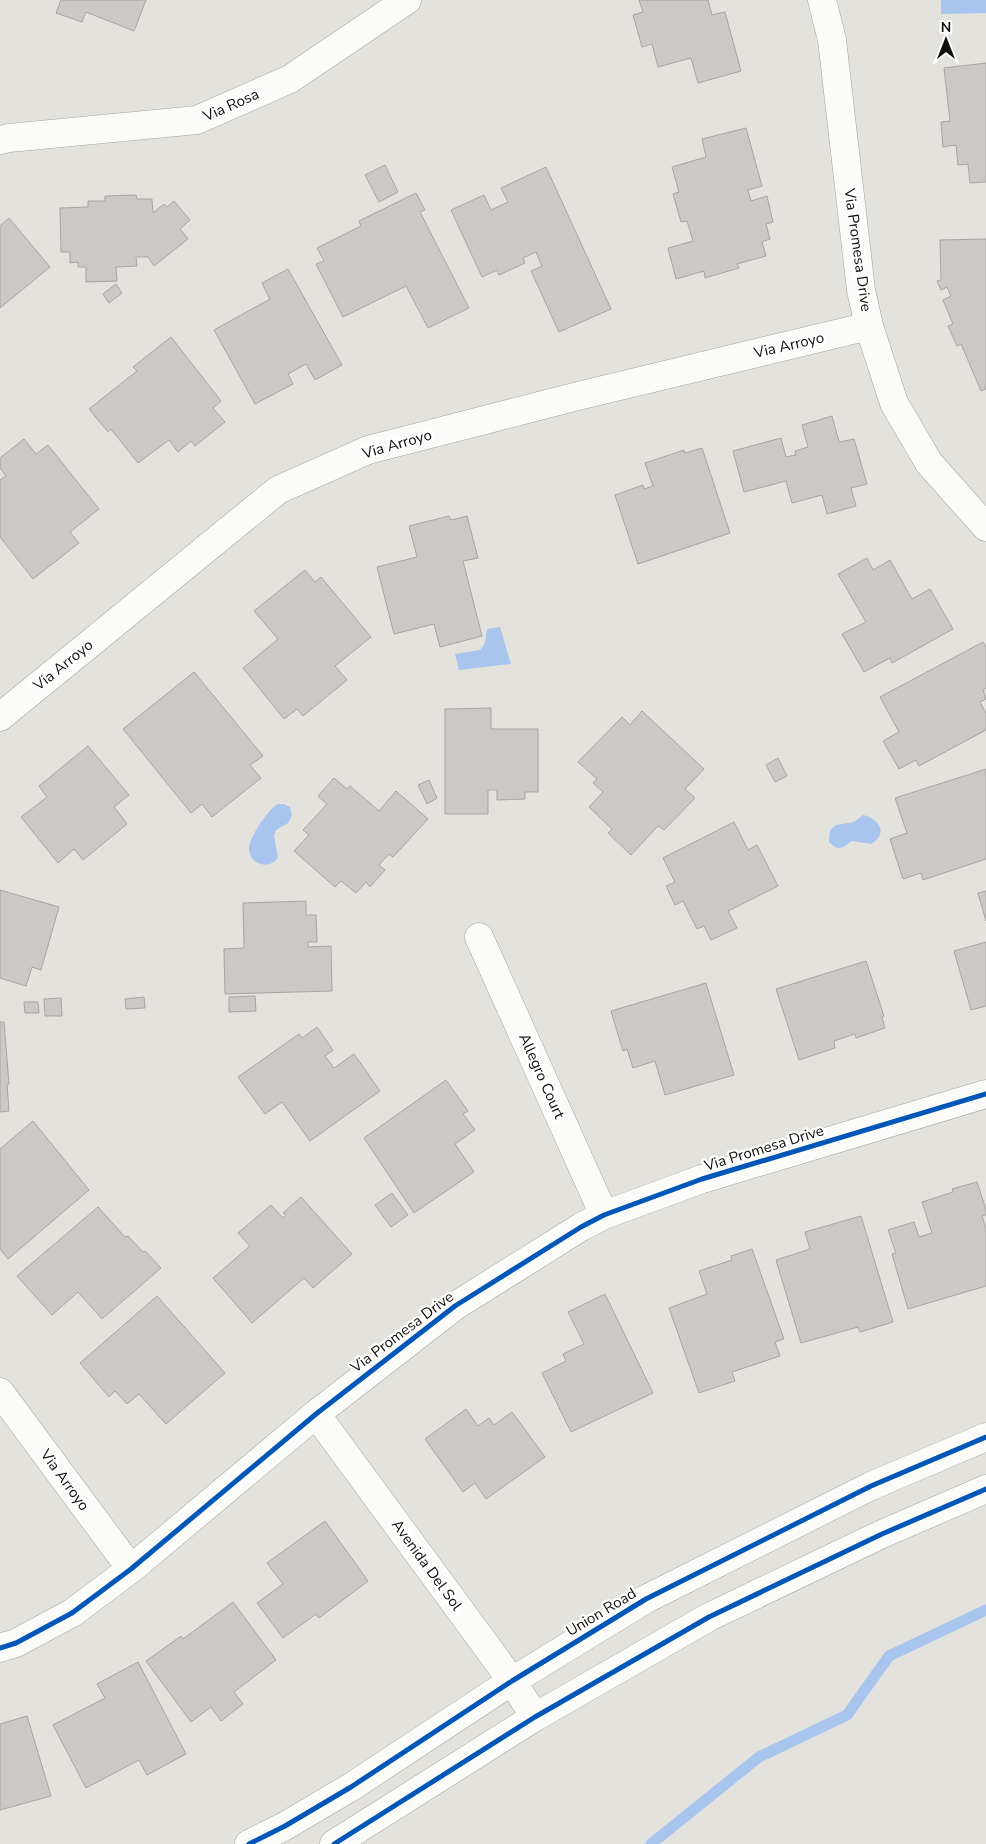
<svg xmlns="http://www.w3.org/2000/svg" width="986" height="1844" viewBox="0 0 986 1844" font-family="'Nunito Sans',sans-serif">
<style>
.water{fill:#a8c5ed}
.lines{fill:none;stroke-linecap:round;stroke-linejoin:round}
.stream{stroke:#a8c5ed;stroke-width:11}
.building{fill:#ccc8c7;stroke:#a8a4a3}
.minor-casing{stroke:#a5a4a0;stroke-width:29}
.secondary-casing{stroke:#a5a4a0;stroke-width:29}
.minor{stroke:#fbfbfa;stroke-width:28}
.secondary{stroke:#fbfbfa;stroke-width:28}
.cycleway-casing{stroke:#fff;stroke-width:8}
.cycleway{stroke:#0057b8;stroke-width:5}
.labels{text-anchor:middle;stroke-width:4.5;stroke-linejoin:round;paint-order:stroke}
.street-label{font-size:15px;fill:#0f0e0a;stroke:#fff}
</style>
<rect width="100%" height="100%" fill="#e4e2dc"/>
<path class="water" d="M 941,0 L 986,0 L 986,13 L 941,14 Z
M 500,627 L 511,664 L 459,670 L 455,654 L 480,650 L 485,643 L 487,629 Z
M 278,804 L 284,804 L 290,807 L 292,816 L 288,823 L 276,830 L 274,836 L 278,858 C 269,870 250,865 249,849 C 248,839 269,808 278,804 Z
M 863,815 C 879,819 889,833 871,844 L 852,841 C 842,848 839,852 829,842 L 830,830 L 836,825 L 854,822 Z"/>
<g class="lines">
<path class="stream" d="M 651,1844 L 759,1757 L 847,1715 L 889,1656 L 986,1610"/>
</g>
<path class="building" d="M 61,0 L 146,0 L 134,31 L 86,12 L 82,22 L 56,13 Z
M 639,0 L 708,0 L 712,15 L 725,12 L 741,71 L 698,83 L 691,58 L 658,67 L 652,44 L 642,47 L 633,15 L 643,12 Z
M 986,63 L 986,182 L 970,183 L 968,164 L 958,165 L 956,145 L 943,147 L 941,122 L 950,121 L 944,68 Z
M 746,128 L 762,186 L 748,190 L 751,201 L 767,196 L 773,222 L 766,224 L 770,239 L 762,242 L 766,256 L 737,264 L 739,268 L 705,278 L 704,271 L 676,279 L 668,248 L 693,241 L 687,221 L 681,222 L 673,194 L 679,192 L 672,167 L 706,157 L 702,139 Z
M 385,165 L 398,192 L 379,202 L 365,175 Z
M 546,167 L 611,309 L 559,332 L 531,271 L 542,266 L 536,252 L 523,258 L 525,263 L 499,275 L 497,270 L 482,277 L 451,210 L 484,195 L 491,210 L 508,202 L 501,188 Z
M 416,193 L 425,210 L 420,212 L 469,308 L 428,328 L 406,286 L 343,317 L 316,264 L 324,261 L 317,248 L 361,226 L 359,221 Z
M 136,195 L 137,199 L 152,199 L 153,213 L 164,204 L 167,207 L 174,201 L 190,220 L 180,229 L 188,239 L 154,266 L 148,257 L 136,257 L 137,266 L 116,267 L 117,281 L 86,282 L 86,267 L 78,267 L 78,262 L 70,263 L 70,252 L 61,252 L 60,208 L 88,207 L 88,201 L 105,201 L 105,196 Z
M 9,218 L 50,267 L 0,308 L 0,226 Z
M 986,239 L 986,389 L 981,391 L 961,344 L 957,346 L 948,326 L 953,324 L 943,300 L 951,296 L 947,287 L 941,290 L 937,281 L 941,280 L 940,240 Z
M 288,269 L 342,365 L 315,380 L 306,364 L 288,374 L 293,384 L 255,404 L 214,330 L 270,299 L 262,283 Z
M 116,284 L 122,293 L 109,303 L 103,294 Z
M 171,337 L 221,401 L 213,408 L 225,422 L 195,446 L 191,441 L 178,452 L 169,440 L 138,463 L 111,429 L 108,432 L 89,409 L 137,371 L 133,367 Z
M 832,416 L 839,442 L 854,439 L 867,484 L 851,488 L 856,506 L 827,514 L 822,495 L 792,503 L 786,481 L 744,492 L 733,451 L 781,438 L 786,457 L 796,455 L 795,451 L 808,447 L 802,425 Z
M 24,439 L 36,454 L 48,445 L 99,509 L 70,532 L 79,543 L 33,579 L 0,537 L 0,480 L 6,476 L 0,468 L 0,458 Z
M 702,448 L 730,533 L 638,564 L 615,495 L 643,485 L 644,489 L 653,486 L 645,463 L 684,450 L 685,453 Z
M 449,516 L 451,520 L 467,516 L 478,558 L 463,561 L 482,636 L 440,647 L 434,624 L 394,634 L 377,567 L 417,557 L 409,526 Z
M 867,558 L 873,570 L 890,560 L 912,599 L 930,589 L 953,629 L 892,663 L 890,658 L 864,672 L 842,634 L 866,622 L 838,574 Z
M 305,570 L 315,582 L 321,577 L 371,637 L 335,666 L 347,680 L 303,716 L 297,709 L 284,719 L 243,668 L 278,639 L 254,611 Z
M 983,642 L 986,647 L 986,688 L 983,690 L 986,699 L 980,702 L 986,713 L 986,730 L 919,766 L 916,760 L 899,769 L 883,741 L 899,732 L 880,697 Z
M 194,672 L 263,756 L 250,765 L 261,778 L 212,817 L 202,804 L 191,813 L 123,729 Z
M 491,708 L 491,729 L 538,729 L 538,792 L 525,792 L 525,799 L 497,800 L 497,790 L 488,790 L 488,814 L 445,814 L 445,709 Z
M 642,711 L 704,769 L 685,789 L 695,798 L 664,830 L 658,826 L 631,855 L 608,833 L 612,829 L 589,807 L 603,792 L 593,783 L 597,779 L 578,762 L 622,717 L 630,725 Z
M 88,746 L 129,795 L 114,807 L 127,824 L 83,860 L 74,849 L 58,863 L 21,817 L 47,797 L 39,786 Z
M 778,758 L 787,776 L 775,782 L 766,765 Z
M 986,769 L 986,859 L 923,880 L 921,873 L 903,879 L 890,839 L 907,833 L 895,798 Z
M 334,778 L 347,789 L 350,786 L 379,811 L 396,791 L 428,819 L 393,857 L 389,854 L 379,865 L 385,870 L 370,887 L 366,882 L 356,893 L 341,881 L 335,887 L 294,851 L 309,835 L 303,830 L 327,804 L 318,796 Z
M 429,780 L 437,798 L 427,804 L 418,785 Z
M 734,822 L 748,850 L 757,845 L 778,886 L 728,911 L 737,928 L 711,940 L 704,926 L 697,929 L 683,901 L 675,905 L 666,886 L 675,882 L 663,858 Z
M 0,890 L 59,907 L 41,970 L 32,967 L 26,986 L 0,978 Z
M 986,891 L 986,921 L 978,893 Z
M 306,901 L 306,915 L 316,915 L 317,942 L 308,942 L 308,947 L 331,946 L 332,991 L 225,994 L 224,949 L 244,948 L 243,903 Z
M 986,942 L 986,1006 L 971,1010 L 954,951 Z
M 866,961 L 884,1016 L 882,1017 L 885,1028 L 856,1038 L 855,1034 L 834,1041 L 835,1048 L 799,1060 L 776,989 Z
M 706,983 L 734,1075 L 665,1095 L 655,1061 L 633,1068 L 627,1049 L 623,1051 L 611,1011 Z
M 255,996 L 256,1011 L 229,1012 L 229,997 Z
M 144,997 L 145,1008 L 126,1009 L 125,999 Z
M 61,998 L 62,1016 L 45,1016 L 44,999 Z
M 24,1002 L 38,1002 L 39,1013 L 25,1013 Z
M 0,1022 L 4,1022 L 9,1084 L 7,1084 L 9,1111 L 0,1112 Z
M 317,1027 L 333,1050 L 325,1056 L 334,1068 L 354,1054 L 380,1091 L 310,1141 L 282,1102 L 265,1114 L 238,1077 L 299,1034 L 302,1038 Z
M 446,1080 L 468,1111 L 463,1114 L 475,1130 L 455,1144 L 474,1172 L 414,1213 L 364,1138 Z
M 33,1121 L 89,1190 L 8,1259 L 0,1249 L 0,1149 Z
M 977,1182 L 986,1210 L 986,1215 L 982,1216 L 986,1229 L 986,1286 L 908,1309 L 892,1254 L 896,1253 L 888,1230 L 914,1222 L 919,1237 L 932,1233 L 922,1202 L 953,1192 L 952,1189 Z
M 392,1193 L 408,1215 L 391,1227 L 375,1205 Z
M 301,1197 L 352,1254 L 313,1288 L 304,1278 L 252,1323 L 213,1278 L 250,1246 L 238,1233 L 271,1205 L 283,1218 L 286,1215 L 283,1213 Z
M 98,1207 L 125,1237 L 128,1236 L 143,1252 L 145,1251 L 161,1268 L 102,1319 L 78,1292 L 52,1315 L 17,1276 Z
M 861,1216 L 893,1322 L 860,1332 L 858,1327 L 801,1343 L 776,1260 L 810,1249 L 805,1232 Z
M 752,1249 L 784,1339 L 775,1342 L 780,1356 L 732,1372 L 735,1381 L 699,1393 L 669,1308 L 707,1294 L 699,1271 L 732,1260 L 731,1256 Z
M 605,1294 L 653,1393 L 571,1432 L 542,1373 L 566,1361 L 563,1354 L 584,1344 L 568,1312 Z
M 157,1296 L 225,1373 L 166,1424 L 139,1394 L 127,1404 L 115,1391 L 109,1397 L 80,1363 Z
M 466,1409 L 478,1426 L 489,1418 L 494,1425 L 512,1412 L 545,1457 L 486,1499 L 475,1483 L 463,1492 L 425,1439 Z
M 325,1521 L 368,1581 L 319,1618 L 316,1614 L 283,1638 L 257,1603 L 283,1584 L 267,1563 Z
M 233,1602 L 276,1660 L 234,1692 L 243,1704 L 221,1721 L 211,1707 L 191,1722 L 146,1661 L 181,1636 L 183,1639 Z
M 138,1662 L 186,1754 L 147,1775 L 139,1760 L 86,1788 L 53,1725 L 105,1698 L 97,1684 Z
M 27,1716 L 51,1796 L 0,1810 L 0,1724 Z"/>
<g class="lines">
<defs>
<path id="minor" d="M 822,0 L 832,40 L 861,290 L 869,326 L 894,403 L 929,463 L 986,527
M 0,140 L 9,138 L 197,120 L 290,79 L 407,0
M 0,717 L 278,490 L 368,450 L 578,396 L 869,326
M 479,937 L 604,1215
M 0,1392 L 131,1569
M 316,1414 L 512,1681 L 535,1717
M 0,1648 L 16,1643 L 72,1613 L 131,1569 L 316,1414 L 455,1306 L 581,1227 L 604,1215 L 702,1179 L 986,1094"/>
<path id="secondary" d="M 249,1844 L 285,1826 L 351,1787 L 512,1681 L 646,1599 L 871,1486 L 986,1437
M 334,1844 L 535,1717 L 709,1617 L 882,1534 L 986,1489"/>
</defs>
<use href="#minor" class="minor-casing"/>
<use href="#secondary" class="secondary-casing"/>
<use href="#minor" class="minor"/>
<use href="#secondary" class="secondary"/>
<defs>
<path id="cycleway" d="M 0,1648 L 16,1643 L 72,1613 L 131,1569 L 316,1414 L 455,1306 L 581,1227 L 604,1215 L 702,1179 L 986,1094
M 249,1844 L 285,1826 L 351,1787 L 512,1681 L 646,1599 L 871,1486 L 986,1437
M 334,1844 L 535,1717 L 709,1617 L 882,1534 L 986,1489"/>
</defs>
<use href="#cycleway" class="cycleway-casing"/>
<use href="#cycleway" class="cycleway"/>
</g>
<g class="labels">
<g class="street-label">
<text transform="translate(231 105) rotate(-24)" y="5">Via Rosa</text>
<text transform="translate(858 250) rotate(82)" y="5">Via Promesa Drive</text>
<text transform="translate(789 345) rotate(-13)" y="5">Via Arroyo</text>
<text transform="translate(397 444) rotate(-16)" y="5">Via Arroyo</text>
<text transform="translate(63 665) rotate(-39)" y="5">Via Arroyo</text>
<text transform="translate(542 1076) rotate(66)" y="5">Allegro Court</text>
<text transform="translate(764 1148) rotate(-17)" y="5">Via Promesa Drive</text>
<text transform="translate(402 1332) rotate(-37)" y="5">Via Promesa Drive</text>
<text transform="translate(65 1480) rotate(54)" y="5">Via Arroyo</text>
<text transform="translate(427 1565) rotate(54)" y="5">Avenida Del Sol</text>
<text transform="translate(601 1612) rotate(-31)" y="5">Union Road</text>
</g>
</g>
<g transform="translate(946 40)" stroke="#ffffff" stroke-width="4" paint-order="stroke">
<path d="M0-4L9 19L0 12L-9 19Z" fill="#0f0e0a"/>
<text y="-8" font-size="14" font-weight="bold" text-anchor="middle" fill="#0f0e0a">N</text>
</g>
</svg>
